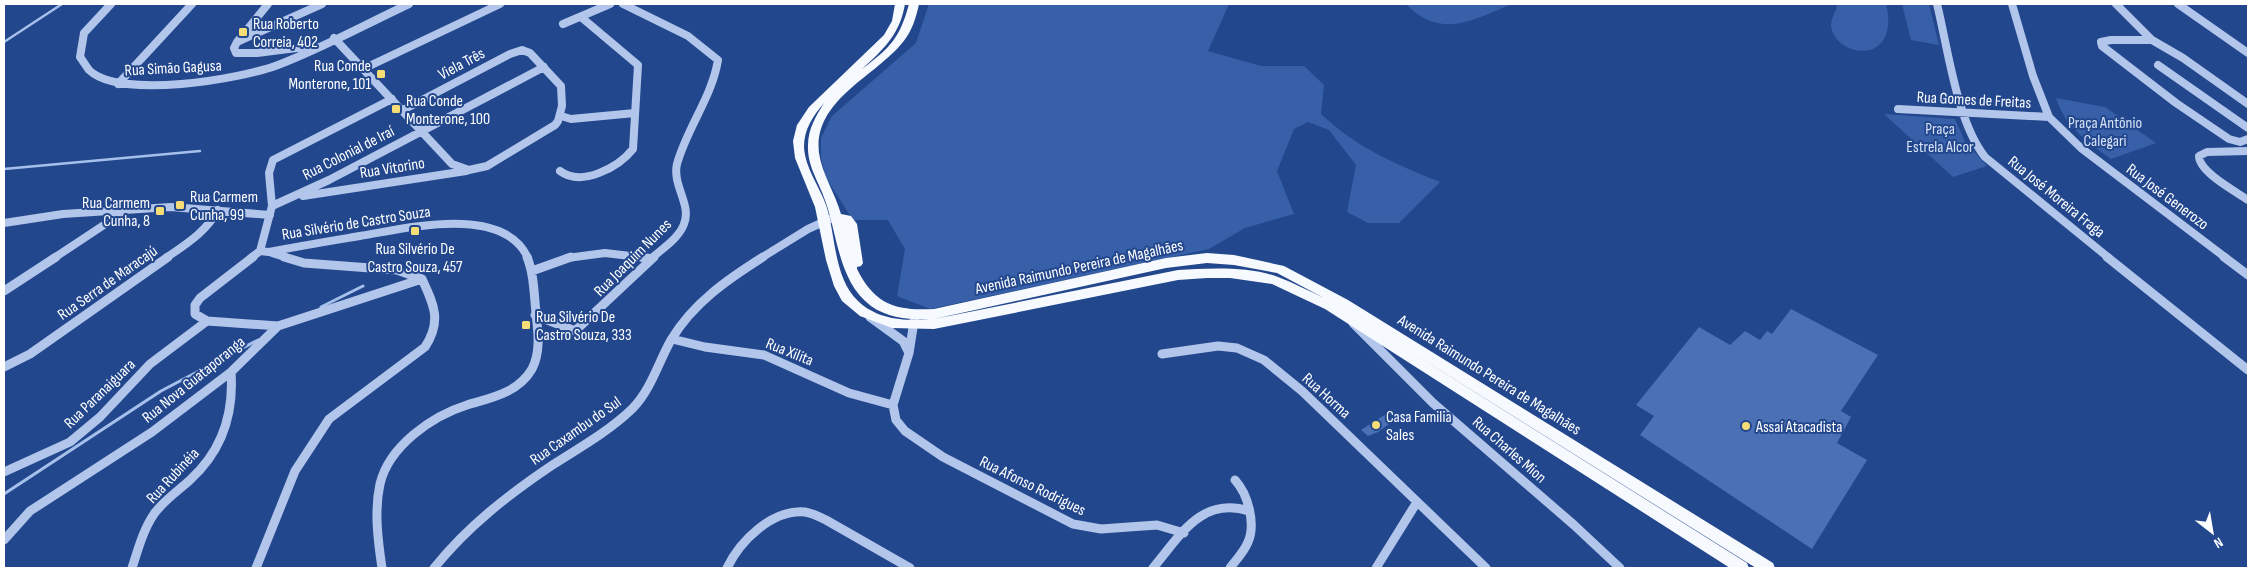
<svg xmlns="http://www.w3.org/2000/svg" width="2252" height="572" viewBox="0 0 2252 572" font-family="'Sofia Sans Condensed',sans-serif">
<style>
.green{fill:#3760a9}
.lines{fill:none;stroke-linecap:round;stroke-linejoin:round}
.stream-far1{stroke:#a6c0ec;stroke-width:2.5}
.stream{stroke:#a6c0ec;stroke-width:3}
.building{fill:#4b70b3}
.minor-far1{stroke:#b2c6eb;stroke-width:8}
.minor{stroke:#b2c6eb;stroke-width:9}
.major{fill:#f6f9fe;fill-rule:evenodd}
.poi-dot{fill:#f6dd75;stroke:#23478d;stroke-width:2}
.labels{text-anchor:middle;stroke-width:4;stroke-linejoin:round;paint-order:stroke}
.poi-label{font-size:16px;fill:#fff;stroke:#23478d;text-anchor:start}
.street-label{font-size:16px;fill:#fff;stroke:#23478d}
.park-label{font-size:16px;fill:#d6e3f8;stroke:#23478d}
</style>
<rect width="100%" height="100%" fill="#23478d"/>
<path class="green" d="M 929,4 L 1229,4 L 1208,51 L 1261,66 L 1304,66 L 1324,85 L 1321,114 C 1359,149 1393,163 1440,182 L 1399,223 L 1368,223 L 1347,212 L 1356,165 L 1329,130 L 1308,122 L 1294,129 L 1277,171 L 1294,214 L 1245,228 L 1209,249 L 930,309 L 897,296 L 905,249 L 888,220 L 853,220 L 826,178 L 821,158 L 821,138 L 832,116 L 916,43 Z
M 1406,4 L 1512,4 C 1473,20 1441,40 1406,4 Z
M 1837,4 L 1886,4 C 1901,66 1836,59 1831,26 C 1830,20 1837,11 1837,4 Z
M 1902,4 L 1929,4 L 1939,45 L 1911,40 Z
M 2056,98 L 2105,107 L 2156,143 L 2111,159 C 2088,142 2065,127 2056,98 Z
M 1884,114 L 1955,119 L 1965,142 L 1987,166 L 1953,177 Z"/>
<g class="lines">
<path class="stream-far1" d="M 4,42 L 62,4
M 4,169 L 200,151"/>
<path class="stream" d="M 321,307 L 363,286
M 4,494 L 161,391 L 258,340"/>
</g>
<path class="building" d="M 1791,309 L 1878,355 L 1841,411 L 1851,417 L 1837,443 L 1867,460 L 1812,549 L 1640,435 L 1654,416 L 1636,405 L 1699,327 L 1730,345 L 1745,331 L 1760,340 L 1767,331 L 1772,334 Z
M 1386,414 L 1393,421 L 1378,432 L 1368,436 L 1361,430 Z"/>
<g class="lines">
<path class="minor-far1" d="M 111,4 L 84,33 L 80,57 C 83,61 86,66 89,70 C 120,100 241,79 278,65 C 323,48 366,24 409,4
M 268,4 L 237,42 L 234,48 L 236,53 L 257,53 L 312,46
M 623,4 L 688,36 L 718,60 C 712,97 687,128 677,164 C 672,185 692,205 684,224 C 679,238 663,248 652,258
M 1937,4 C 1948,49 1957,122 1985,157 L 2109,258
M 2012,4 L 2033,76 L 2049,117 L 2081,148 L 2226,258
M 2116,4 L 2152,40 L 2183,58 L 2248,104
M 2178,4 L 2248,53
M 563,24 L 610,4
M 334,38 L 452,164 L 469,170 L 487,166 L 555,125 L 558,121 L 562,106 L 561,86 L 530,53 L 522,50 L 510,54 L 403,110
M 2152,40 L 2111,40 L 2101,42 L 2102,46 L 2176,103 L 2229,139 L 2240,142 L 2248,139
M 239,41 L 322,4
M 2158,65 L 2248,128
M 363,69 L 500,4
M 118,84 L 192,4
M 1898,109 L 2049,117
M 561,116 L 571,119 L 635,113
M 2248,151 L 2207,152 L 2199,156 C 2199,172 2235,191 2248,200
M 560,171 C 581,187 618,168 633,149 L 638,65 L 581,17
M 303,196 L 466,171
M 272,206 L 329,180 L 544,67
M 4,223 L 63,214 L 171,207 L 270,215
M 260,251 L 269,252 C 299,246 330,241 360,236 C 404,229 503,203 528,258
M 260,251 L 272,206 L 269,173 L 273,160 L 392,99
M 272,253 L 288,258
M 54,258 L 125,211
M 166,258 C 186,244 206,232 218,210
M 251,258 L 260,251
M 567,258 L 605,253 L 647,258
M 761,258 L 808,229 L 830,219"/>
<path class="minor" d="M 253,257 L 200,298 L 195,305 L 195,314 L 207,321 L 278,326
M 641,257 L 652,259
M 2107,257 L 2248,370
M 2224,257 L 2248,275
M 532,271 L 571,257
M 4,291 L 56,257
M 535,315 L 575,331 L 654,257
M 915,315 L 909,353 L 893,405 L 896,420 L 905,431 L 943,457 L 1073,524 L 1101,529 L 1157,525 L 1184,533
M 870,317 L 903,341 L 909,353
M 1353,323 L 1433,403 L 1574,525 L 1620,568
M 672,339 L 705,347 L 764,355 L 849,393 L 893,405
M 1162,354 L 1218,346 L 1237,348 L 1264,360 L 1302,391 L 1486,568
M 4,367 L 30,354 L 168,257
M 4,472 L 70,442 L 100,417 L 150,364 L 207,321
M 4,540 L 30,511 L 152,432 L 231,372 L 278,326 L 422,279
M 132,568 C 138,550 143,530 154,514 C 163,501 178,491 190,480 C 222,451 234,414 231,372
M 256,568 L 295,471 L 329,419 L 425,347 C 442,321 434,305 422,279 L 397,270 L 304,263 L 284,257
M 382,568 C 378,541 374,511 380,484 C 389,446 432,416 467,405 C 491,398 518,393 532,369 C 541,352 538,331 536,313 C 534,294 534,274 527,257
M 434,568 C 468,526 509,494 554,464 C 581,447 609,431 632,409 C 651,390 658,363 671,340 C 693,303 728,279 763,257
M 727,568 C 740,541 772,509 805,512 C 812,513 820,517 826,520 L 910,568
M 1153,568 C 1180,536 1201,496 1249,511
M 1230,568 C 1236,560 1244,552 1248,542 C 1256,524 1248,494 1235,480
M 1376,568 L 1417,502"/>
<path class="major" d="M 895,4 L 905,4 C 900,34 884,49 862,69 C 890,48 900,38 909,4 L 919,4 C 916,18 912,31 903,42 C 875,77 813,100 819,153 C 822,174 835,193 841,214 L 851,216 L 857,224 L 863,263 L 861,266 L 857,267 L 857,269 C 875,305 896,311 934,309 L 1166,258 L 1207,253 L 1234,255 L 1284,266 L 1348,300 L 1773,563 L 1775,568 L 1756,568 L 1403,347 L 1747,563 L 1749,568 L 1730,568 L 1325,309 L 1272,284 L 1230,278 L 1207,278 L 1178,280 L 934,329 L 892,328 L 860,316 L 842,301 L 834,286 L 826,260 L 815,207 L 795,158 L 793,141 L 797,125 L 809,107 L 884,35 L 892,21 ZM 824,103 C 816,116 808,129 808,145 C 807,167 820,183 826,203 C 838,238 839,282 871,306 C 889,319 913,320 934,319 L 1166,268 L 1207,263 L 1234,265 L 1277,273 L 1324,298 C 1309,291 1294,283 1278,277 C 1250,266 1208,268 1178,270 L 934,319 C 907,321 879,321 858,301 C 834,278 836,238 827,208 C 821,188 805,169 804,147 C 804,129 813,116 824,103 Z"/>
</g>
<g class="poi-dot">
<rect x="238" y="27" width="10" height="10" rx="2.5"/>
<rect x="376" y="69" width="10" height="10" rx="2.5"/>
<rect x="391" y="104" width="10" height="10" rx="2.5"/>
<rect x="175" y="200" width="10" height="10" rx="2.5"/>
<rect x="155" y="206" width="10" height="10" rx="2.5"/>
<rect x="410" y="226" width="10" height="10" rx="2.5"/>
<rect x="521" y="320" width="10" height="10" rx="2.5"/>
<circle cx="1376" cy="425" r="5"/>
<circle cx="1746" cy="426" r="5"/>
</g>
<g class="labels">
<g class="poi-label">
<text x="253" y="29">Rua Roberto<tspan x="253" dy="18">Correia, 402</tspan></text>
<text x="371" y="71" text-anchor="end">Rua Conde<tspan x="371" dy="18">Monterone, 101</tspan></text>
<text x="406" y="106">Rua Conde<tspan x="406" dy="18">Monterone, 100</tspan></text>
<text x="190" y="202">Rua Carmem<tspan x="190" dy="18">Cunha, 99</tspan></text>
<text x="150" y="208" text-anchor="end">Rua Carmem<tspan x="150" dy="18">Cunha, 8</tspan></text>
<text x="415" y="254" text-anchor="middle">Rua Silvério De<tspan x="415" dy="18">Castro Souza, 457</tspan></text>
<text x="536" y="322">Rua Silvério De<tspan x="536" dy="18">Castro Souza, 333</tspan></text>
<text x="1386" y="422">Casa Familia<tspan x="1386" dy="18">Sales</tspan></text>
<text x="1756" y="432">Assaí Atacadista</text>
</g>
<g class="street-label">
<text transform="translate(461 63) rotate(-28)" y="6">Viela Três</text>
<text transform="translate(173 67) rotate(-3)" y="6">Rua Simão Gagusa</text>
<text transform="translate(1974 99) rotate(3)" y="6">Rua Gomes de Freitas</text>
<text transform="translate(348 152) rotate(-27)" y="6">Rua Colonial de Iraí</text>
<text transform="translate(392 167) rotate(-9)" y="6">Rua Vitorino</text>
<text transform="translate(2057 196) rotate(39)" y="6">Rua José Moreira Fraga</text>
<text transform="translate(2168 196) rotate(37)" y="6">Rua José Generozo</text>
<text transform="translate(356 222) rotate(-9)" y="6">Rua Silvério de Castro Souza</text>
<text transform="translate(632 257) rotate(-45)" y="6">Rua Joaquim Nunes</text>
<text transform="translate(1079 266) rotate(-12)" y="6">Avenida Raimundo Pereira de Magalhães</text>
<text transform="translate(107 282) rotate(-35)" y="6">Rua Serra de Maracajú</text>
<text transform="translate(790 351) rotate(22)" y="6">Rua Xilita</text>
<text transform="translate(1490 374) rotate(32)" y="6">Avenida Raimundo Pereira de Magalhães</text>
<text transform="translate(193 379) rotate(-39)" y="6">Rua Nova Guataporanga</text>
<text transform="translate(99 393) rotate(-44)" y="6">Rua Paranaiguara</text>
<text transform="translate(1327 395) rotate(42)" y="6">Rua Horma</text>
<text transform="translate(575 430) rotate(-35)" y="6">Rua Caxambu do Sul</text>
<text transform="translate(1510 449) rotate(41)" y="6">Rua Charles Mion</text>
<text transform="translate(172 475) rotate(-47)" y="6">Rua Rubinéia</text>
<text transform="translate(1033 485) rotate(26)" y="6">Rua Afonso Rodrigues</text>
</g>
<g class="park-label">
<text x="2105" y="128">Praça Antônio<tspan x="2105" dy="18">Calegari</tspan></text>
<text x="1940" y="134">Praça<tspan x="1940" dy="18">Estrela Alcor</tspan></text>
</g>
</g>
<rect width="2252" height="572" fill="none" stroke="#ffffff" stroke-width="10"/>
<g transform="translate(2212 532) rotate(149)" stroke="#23478d" stroke-width="4" paint-order="stroke">
<path d="M0-4L9 19L0 12L-9 19Z" fill="#ffffff"/>
<text y="-8" font-size="14" font-weight="bold" text-anchor="middle" fill="#ffffff">N</text>
</g>
</svg>
